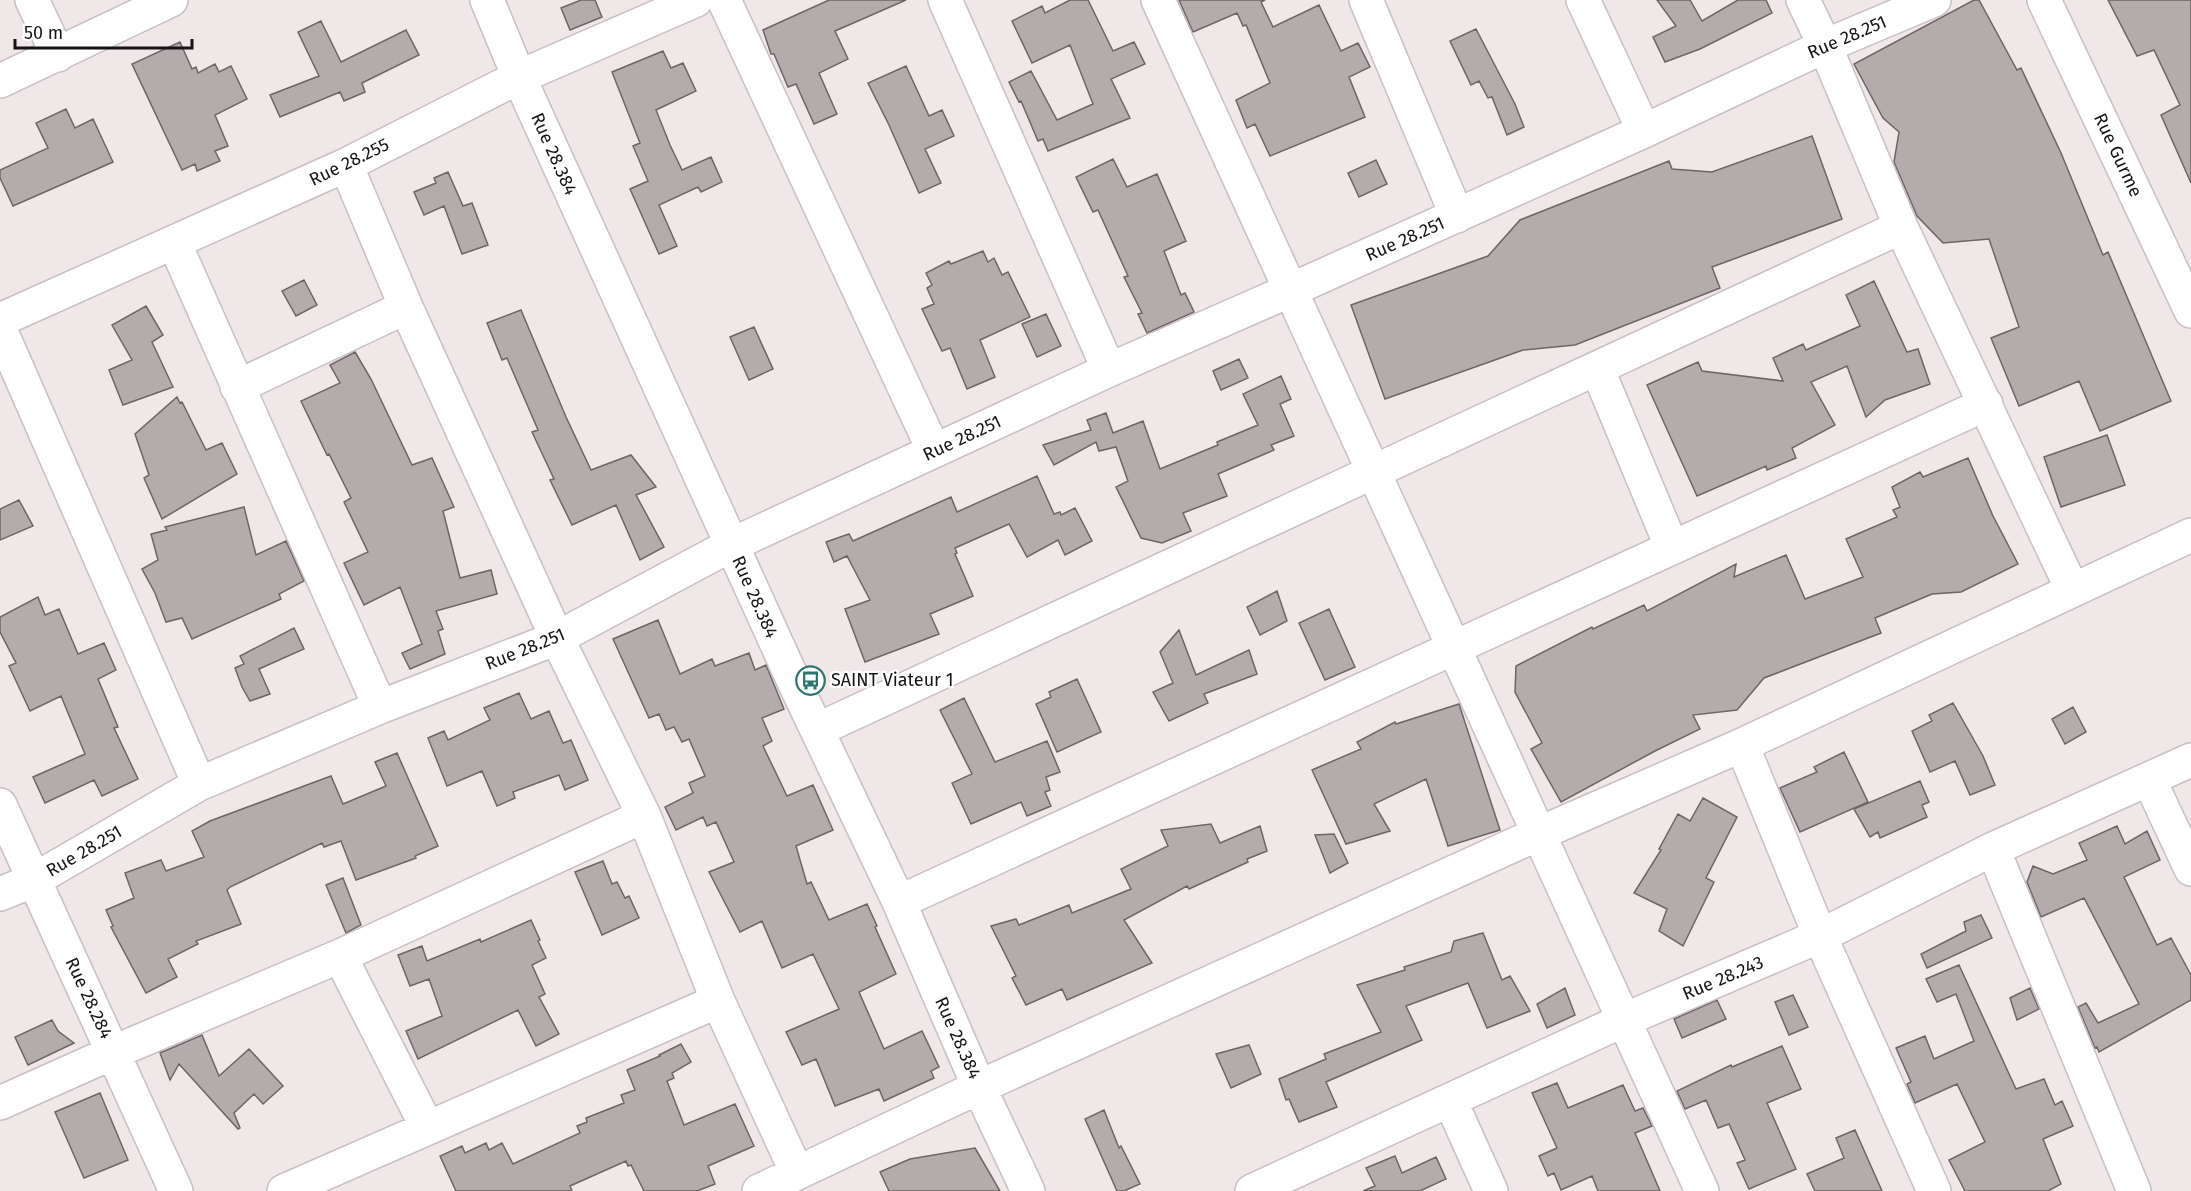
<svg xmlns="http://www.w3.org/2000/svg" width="2191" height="1191" viewBox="0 0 2191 1191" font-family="'Fira Sans',sans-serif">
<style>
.building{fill:#b3abac;stroke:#6d6566;stroke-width:1.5}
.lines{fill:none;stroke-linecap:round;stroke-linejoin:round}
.minor-casing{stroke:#c8bfc0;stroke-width:36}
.minor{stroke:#fff;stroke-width:33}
.labels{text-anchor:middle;stroke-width:4.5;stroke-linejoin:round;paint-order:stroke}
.street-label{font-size:18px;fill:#161314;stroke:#fff}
.poi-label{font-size:18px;fill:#161314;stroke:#fff;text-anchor:start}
</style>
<rect width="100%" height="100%" fill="#f0e7e9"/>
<path class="building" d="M 581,0 L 595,0 L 602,17 L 570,30 L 561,8 Z
M 829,0 L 906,0 L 835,31 L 848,59 L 819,73 L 837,114 L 814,124 L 796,84 L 788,87 L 774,54 L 771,54 L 763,30 Z
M 1070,0 L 1088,0 L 1113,51 L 1134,42 L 1145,64 L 1111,79 L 1130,118 L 1048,151 L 1043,139 L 1038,141 L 1021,101 L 1019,102 L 1009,82 L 1031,71 L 1057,120 L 1093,104 L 1070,45 L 1032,63 L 1012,21 L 1042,6 L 1045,13 Z
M 1179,0 L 1265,0 L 1261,2 L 1273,27 L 1319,5 L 1341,51 L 1358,43 L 1370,67 L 1349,77 L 1365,117 L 1270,156 L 1255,124 L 1247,128 L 1236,100 L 1270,83 L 1246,25 L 1243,26 L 1237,13 L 1193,32 Z
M 1657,0 L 1690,0 L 1702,21 L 1738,0 L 1766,0 L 1772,13 L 1700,49 L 1665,62 L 1653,37 L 1676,26 Z
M 1974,0 L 1979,0 L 2017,70 L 2021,68 L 2061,153 L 2103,255 L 2108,252 L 2171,401 L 2100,431 L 2079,381 L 2019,406 L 1991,338 L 2019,327 L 1989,239 L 1943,243 L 1917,216 L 1894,162 L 1899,132 L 1883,118 L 1854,64 Z
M 2108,0 L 2191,0 L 2191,183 L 2161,115 L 2180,105 L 2154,50 L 2137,56 Z
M 321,21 L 341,62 L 406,30 L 419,55 L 362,83 L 365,92 L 344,101 L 340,92 L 280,117 L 270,95 L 319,76 L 298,32 Z
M 1476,29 L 1515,104 L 1524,127 L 1507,135 L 1492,97 L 1488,98 L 1479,81 L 1471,85 L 1450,41 Z
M 180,42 L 192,69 L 196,67 L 198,73 L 215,64 L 219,72 L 231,66 L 247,99 L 215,115 L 228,146 L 215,151 L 220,161 L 197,171 L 195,164 L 182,170 L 132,64 Z
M 663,51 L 671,68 L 683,63 L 696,91 L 656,110 L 670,145 L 682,170 L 711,157 L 722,182 L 701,192 L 698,187 L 659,205 L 677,246 L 659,254 L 630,189 L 648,181 L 633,146 L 640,143 L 612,72 Z
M 906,66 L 929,116 L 942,110 L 954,136 L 925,149 L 941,183 L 919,193 L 889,125 L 868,83 Z
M 66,109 L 75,128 L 93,119 L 113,162 L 13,206 L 0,178 L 0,170 L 48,148 L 36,123 Z
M 1812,136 L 1842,219 L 1712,267 L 1720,288 L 1575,345 L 1523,350 L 1385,399 L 1351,305 L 1488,256 L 1520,220 L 1669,161 L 1672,169 L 1712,172 Z
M 1113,159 L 1127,187 L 1157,174 L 1186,241 L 1164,251 L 1181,295 L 1185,293 L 1194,312 L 1147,333 L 1138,314 L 1142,313 L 1124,277 L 1128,276 L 1098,210 L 1093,212 L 1076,177 Z
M 1376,160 L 1387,184 L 1359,197 L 1348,173 Z
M 448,172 L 463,206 L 472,203 L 488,245 L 462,254 L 444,206 L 424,215 L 414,192 L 436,183 L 434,178 Z
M 983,251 L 988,262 L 994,258 L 1002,275 L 1008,272 L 1030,317 L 980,340 L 995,377 L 967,389 L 950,348 L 942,351 L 922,309 L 934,304 L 927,288 L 932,285 L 926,273 L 949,261 L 951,264 Z
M 304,280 L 317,305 L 296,316 L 282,291 Z
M 1874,281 L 1907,352 L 1918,349 L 1930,384 L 1885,400 L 1866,417 L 1847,366 L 1811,382 L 1835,425 L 1792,448 L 1796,458 L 1767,470 L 1766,466 L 1697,496 L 1647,385 L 1698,362 L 1702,371 L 1783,381 L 1773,358 L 1803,344 L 1806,350 L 1860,326 L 1846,295 Z
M 146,306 L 163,335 L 152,342 L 173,387 L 123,405 L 109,370 L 132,360 L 112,325 Z
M 521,310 L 566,417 L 591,470 L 631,455 L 656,487 L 636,495 L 664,547 L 640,560 L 616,505 L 572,525 L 550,480 L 554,479 L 532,432 L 538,430 L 507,358 L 502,360 L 487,323 Z
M 1046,314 L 1061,346 L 1037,357 L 1022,324 Z
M 754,327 L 773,369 L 749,380 L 730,337 Z
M 355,352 L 371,379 L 412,465 L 432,458 L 454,507 L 443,511 L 460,578 L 491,570 L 497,594 L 436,611 L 443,629 L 438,631 L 445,654 L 410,669 L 402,653 L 422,644 L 400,587 L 364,605 L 344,563 L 368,552 L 344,502 L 351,498 L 329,454 L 327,455 L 301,401 L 340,383 L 330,365 Z
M 1239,359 L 1248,378 L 1221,390 L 1213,371 Z
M 1281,376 L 1291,399 L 1280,404 L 1294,436 L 1271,445 L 1274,450 L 1218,474 L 1227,496 L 1183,513 L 1191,531 L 1162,543 L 1141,538 L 1116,487 L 1128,481 L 1116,447 L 1099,451 L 1096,442 L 1054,465 L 1043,445 L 1091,430 L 1087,420 L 1106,413 L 1113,433 L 1143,421 L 1160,469 L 1218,445 L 1217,442 L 1258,425 L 1243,394 Z
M 177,397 L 180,403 L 182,402 L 206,450 L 222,443 L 237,474 L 162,519 L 144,478 L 149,475 L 135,434 Z
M 2107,435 L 2125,485 L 2061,507 L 2044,457 Z
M 1968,458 L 1993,516 L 2018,564 L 1961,592 L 1932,594 L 1875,618 L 1881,633 L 1764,678 L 1737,710 L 1693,715 L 1700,729 L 1655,751 L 1561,802 L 1531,749 L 1542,743 L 1515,692 L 1516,666 L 1592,627 L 1593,629 L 1644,605 L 1647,611 L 1736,564 L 1734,577 L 1786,555 L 1805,599 L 1863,577 L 1846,539 L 1897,517 L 1893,510 L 1900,507 L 1892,487 L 1920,472 L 1923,477 Z
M 1037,476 L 1054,514 L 1060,512 L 1061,515 L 1075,508 L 1092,541 L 1065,555 L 1058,540 L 1027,557 L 1009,524 L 955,548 L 957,553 L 955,554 L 973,596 L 930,614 L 939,634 L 865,662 L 845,609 L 870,600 L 847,556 L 834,562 L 826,542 L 849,534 L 853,541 L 951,497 L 957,512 Z
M 19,500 L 33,526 L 0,540 L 0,509 Z
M 244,507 L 256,555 L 286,541 L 304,581 L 279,594 L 281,599 L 192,639 L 182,618 L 166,622 L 155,593 L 142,569 L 158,560 L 151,534 L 167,530 L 165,527 Z
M 1277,591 L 1287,621 L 1260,635 L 1247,607 Z
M 38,597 L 45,615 L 59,609 L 78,654 L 104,643 L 116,670 L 98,679 L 118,727 L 114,728 L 138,779 L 102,796 L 94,780 L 45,803 L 33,777 L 85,754 L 61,696 L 30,711 L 9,666 L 16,663 L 0,632 L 0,617 Z
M 1329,609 L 1355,667 L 1325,680 L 1299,623 Z
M 658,620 L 680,674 L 712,659 L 715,666 L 749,653 L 755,670 L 766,665 L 784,709 L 762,718 L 772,741 L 763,746 L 787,796 L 813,785 L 833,830 L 796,846 L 807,884 L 811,882 L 829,920 L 867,904 L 877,926 L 875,927 L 896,974 L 859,992 L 884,1049 L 922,1031 L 939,1067 L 931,1071 L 934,1078 L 884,1101 L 879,1089 L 835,1106 L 816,1059 L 802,1065 L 786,1032 L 839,1009 L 813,954 L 782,968 L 762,921 L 740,932 L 709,872 L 734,862 L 716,822 L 707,826 L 703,817 L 676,830 L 665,807 L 693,793 L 689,783 L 705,776 L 689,739 L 682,742 L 674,727 L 666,730 L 659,714 L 649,718 L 613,639 Z
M 294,628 L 304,649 L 259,669 L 270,694 L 250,701 L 242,687 L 235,668 L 244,664 L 240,656 Z
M 1179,630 L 1196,675 L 1249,650 L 1257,674 L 1204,694 L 1208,703 L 1169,721 L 1153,692 L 1173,683 L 1160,652 Z
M 1077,679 L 1101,732 L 1057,752 L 1036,704 L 1051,697 L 1049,692 Z
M 519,693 L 531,719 L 549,711 L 563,743 L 571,740 L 588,780 L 565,790 L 559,775 L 513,792 L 515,798 L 497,806 L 482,771 L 447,786 L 428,738 L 444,731 L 448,740 L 490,720 L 484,708 Z
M 964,698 L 995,762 L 1047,741 L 1060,772 L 1046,777 L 1050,790 L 1045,792 L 1051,806 L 1027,816 L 1021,802 L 971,824 L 952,783 L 972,774 L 940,710 Z
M 1953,703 L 1983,756 L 1995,785 L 1970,795 L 1955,761 L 1930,772 L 1912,731 L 1932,721 L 1929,715 Z
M 1459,704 L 1500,830 L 1448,846 L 1426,779 L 1374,804 L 1390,831 L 1346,844 L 1312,770 L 1361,749 L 1357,742 L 1395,722 L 1396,724 Z
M 2073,707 L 2086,732 L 2065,744 L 2052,719 Z
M 1844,752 L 1868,802 L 1800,832 L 1780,788 L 1817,772 L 1814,767 Z
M 397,753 L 438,846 L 415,856 L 416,858 L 356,880 L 341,841 L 324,847 L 322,843 L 230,887 L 227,890 L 241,924 L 196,941 L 198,944 L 168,959 L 177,977 L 146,993 L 111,927 L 113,926 L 106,910 L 134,898 L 125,873 L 161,860 L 166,871 L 204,857 L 192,831 L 210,821 L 331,776 L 343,804 L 386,786 L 375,762 Z
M 1920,781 L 1929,802 L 1922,805 L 1927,817 L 1880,838 L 1878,832 L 1870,837 L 1854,809 Z
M 1703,798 L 1737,817 L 1706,878 L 1714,882 L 1683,946 L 1659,931 L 1667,909 L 1634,893 L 1661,850 L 1659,849 L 1678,814 L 1690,821 Z
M 1211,824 L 1220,843 L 1260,826 L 1267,851 L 1247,859 L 1248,862 L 1189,889 L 1187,886 L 1124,920 L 1152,963 L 1067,1000 L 1062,989 L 1026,1005 L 1012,978 L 1016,976 L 991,926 L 1016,919 L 1019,925 L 1069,905 L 1072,913 L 1131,889 L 1121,869 L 1168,846 L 1161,830 Z
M 2117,826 L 2125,844 L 2147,831 L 2160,860 L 2124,877 L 2157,945 L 2171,938 L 2191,975 L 2191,1000 L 2099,1052 L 2097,1047 L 2095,1048 L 2078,1007 L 2086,1003 L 2098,1023 L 2139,1004 L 2084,898 L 2041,917 L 2027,882 L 2033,866 L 2053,874 L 2087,860 L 2079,843 Z
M 1334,834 L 1348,863 L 1330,873 L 1315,835 Z
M 603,861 L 612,884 L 617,882 L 625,898 L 629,896 L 639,918 L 602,935 L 575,872 Z
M 343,878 L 361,925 L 346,933 L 326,885 Z
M 1981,915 L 1992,938 L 1927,968 L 1921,954 L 1966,931 L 1964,922 Z
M 531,920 L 540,940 L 538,941 L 546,958 L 532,965 L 545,994 L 539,997 L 559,1034 L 536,1046 L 518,1010 L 418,1059 L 406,1031 L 442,1016 L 429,979 L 410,986 L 398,955 L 422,946 L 427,961 L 480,939 L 481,942 Z
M 1483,933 L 1502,980 L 1510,976 L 1530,1011 L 1487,1028 L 1468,983 L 1406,1006 L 1422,1040 L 1326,1082 L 1337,1107 L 1299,1122 L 1289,1099 L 1286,1100 L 1279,1079 L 1326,1059 L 1324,1054 L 1381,1032 L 1357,985 L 1405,970 L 1404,967 L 1451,952 L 1454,941 Z
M 1959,965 L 2016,1089 L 2044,1079 L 2055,1105 L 2062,1101 L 2073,1126 L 2043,1139 L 2061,1184 L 2048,1191 L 1965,1191 L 1949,1160 L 1985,1142 L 1957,1084 L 1915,1103 L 1907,1084 L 1911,1082 L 1896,1048 L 1925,1036 L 1934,1059 L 1974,1041 L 1956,994 L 1937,1002 L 1926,979 Z
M 1565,988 L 1575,1015 L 1547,1028 L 1537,1004 Z
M 2030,988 L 2039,1009 L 2017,1020 L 2010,998 Z
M 1793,995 L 1808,1027 L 1789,1035 L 1775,1002 Z
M 1717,1000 L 1726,1019 L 1682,1038 L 1674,1019 Z
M 52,1020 L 58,1031 L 74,1043 L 28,1065 L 15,1037 Z
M 202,1035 L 219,1076 L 249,1049 L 283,1086 L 263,1104 L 254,1094 L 234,1113 L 240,1128 L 238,1129 L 179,1064 L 170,1080 L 160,1053 Z
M 681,1044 L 691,1062 L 672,1073 L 674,1078 L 667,1081 L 684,1125 L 735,1104 L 754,1146 L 708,1166 L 715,1184 L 697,1191 L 644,1191 L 631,1165 L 628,1166 L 626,1161 L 570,1186 L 572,1191 L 456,1191 L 440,1156 L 462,1146 L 465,1153 L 486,1143 L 489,1150 L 502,1143 L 513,1164 L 580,1133 L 577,1126 L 587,1122 L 586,1118 L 624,1103 L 621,1095 L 635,1090 L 627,1070 L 660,1056 L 659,1055 Z
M 1249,1045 L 1261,1074 L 1231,1088 L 1216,1054 Z
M 1782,1046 L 1801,1089 L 1767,1103 L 1796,1169 L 1749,1189 L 1737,1163 L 1745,1160 L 1729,1124 L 1718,1128 L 1706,1100 L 1685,1109 L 1677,1091 L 1731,1065 L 1732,1067 Z
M 1557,1083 L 1568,1108 L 1623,1085 L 1635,1111 L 1643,1108 L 1652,1126 L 1635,1133 L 1660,1191 L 1598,1191 L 1592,1176 L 1561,1190 L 1554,1173 L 1548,1176 L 1539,1156 L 1557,1148 L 1532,1093 Z
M 100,1093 L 128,1160 L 84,1178 L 55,1112 Z
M 1104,1110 L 1119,1148 L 1121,1146 L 1140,1184 L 1124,1191 L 1117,1191 L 1085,1119 Z
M 1855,1130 L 1882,1191 L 1815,1191 L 1807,1174 L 1844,1158 L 1836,1138 Z
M 975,1148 L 1000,1191 L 889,1191 L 880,1172 L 910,1159 Z
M 1395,1156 L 1402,1173 L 1436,1157 L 1446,1179 L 1420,1191 L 1363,1191 L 1375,1186 L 1366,1168 Z"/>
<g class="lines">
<defs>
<path id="minor" d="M 32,0 L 58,55
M 487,0 L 519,77 L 795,684 L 899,902 L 979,1087 L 1028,1191
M 724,0 L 934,451
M 945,0 L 1109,370
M 1158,0 L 1702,1191
M 1366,0 L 1457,216
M 1583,0 L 1644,131
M 1803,0 L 1825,46 L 1901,227 L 2072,589
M 2044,0 L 2191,311
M 0,81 L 171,0
M 346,165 L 406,307 L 557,638 L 644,816 L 718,1001 L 797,1173
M 174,242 L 380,707
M 0,320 L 346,165 L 519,77 L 696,0
M 0,329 L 199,784
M 1597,368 L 1672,548
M 237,387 L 406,307
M 817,730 L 1901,227
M 1742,745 L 1820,936 L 1934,1191
M 2149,779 L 2191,869
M 0,805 L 176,1191
M 1993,849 L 2134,1191
M 0,894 L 34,880 L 199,784 L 380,707 L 557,638 L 731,545 L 1109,370 L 1291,290 L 1644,131 L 1825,46 L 1934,0
M 899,902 L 1986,404
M 340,956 L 427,1127
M 1450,1100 L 1491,1191
M 0,1103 L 114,1052 L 340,956 L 644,816
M 284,1191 L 718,1001
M 759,1191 L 979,1087 L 1538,834 L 1742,745 L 2191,535
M 1252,1191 L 1624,1020 L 1820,936 L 1993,849 L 2191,760"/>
</defs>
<use href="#minor" class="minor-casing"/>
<use href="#minor" class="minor"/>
</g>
<defs>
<symbol id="bus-ring" viewBox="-11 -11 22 22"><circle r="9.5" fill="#fff" stroke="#2e7670" stroke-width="1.5"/><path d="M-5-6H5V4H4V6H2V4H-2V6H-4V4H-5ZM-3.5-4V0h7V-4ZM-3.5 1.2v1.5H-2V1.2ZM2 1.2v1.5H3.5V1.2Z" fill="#2e7670"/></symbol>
</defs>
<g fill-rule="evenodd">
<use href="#bus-ring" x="794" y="664" width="33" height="33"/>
</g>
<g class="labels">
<g class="street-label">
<text transform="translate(1847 37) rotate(-23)" y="6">Rue 28.251</text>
<text transform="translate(554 154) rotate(66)" y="6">Rue 28.384</text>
<text transform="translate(2118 155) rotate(65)" y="6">Rue Gurme</text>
<text transform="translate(349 162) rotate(-26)" y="6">Rue 28.255</text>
<text transform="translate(1405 239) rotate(-24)" y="6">Rue 28.251</text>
<text transform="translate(962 438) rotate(-25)" y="6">Rue 28.251</text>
<text transform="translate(755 597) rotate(66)" y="6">Rue 28.384</text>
<text transform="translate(525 649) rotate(-22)" y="6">Rue 28.251</text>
<text transform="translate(84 851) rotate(-30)" y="6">Rue 28.251</text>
<text transform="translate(1723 978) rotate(-23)" y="6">Rue 28.243</text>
<text transform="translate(89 998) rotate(65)" y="6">Rue 28.284</text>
<text transform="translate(958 1038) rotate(66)" y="6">Rue 28.384</text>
</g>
<g class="poi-label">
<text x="831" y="686">SAINT Viateur 1</text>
</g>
</g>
<path d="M15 39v9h177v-9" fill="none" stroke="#161314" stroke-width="3"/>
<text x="24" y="39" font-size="18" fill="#161314" stroke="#ffffff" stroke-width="4.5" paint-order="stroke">50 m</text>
</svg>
